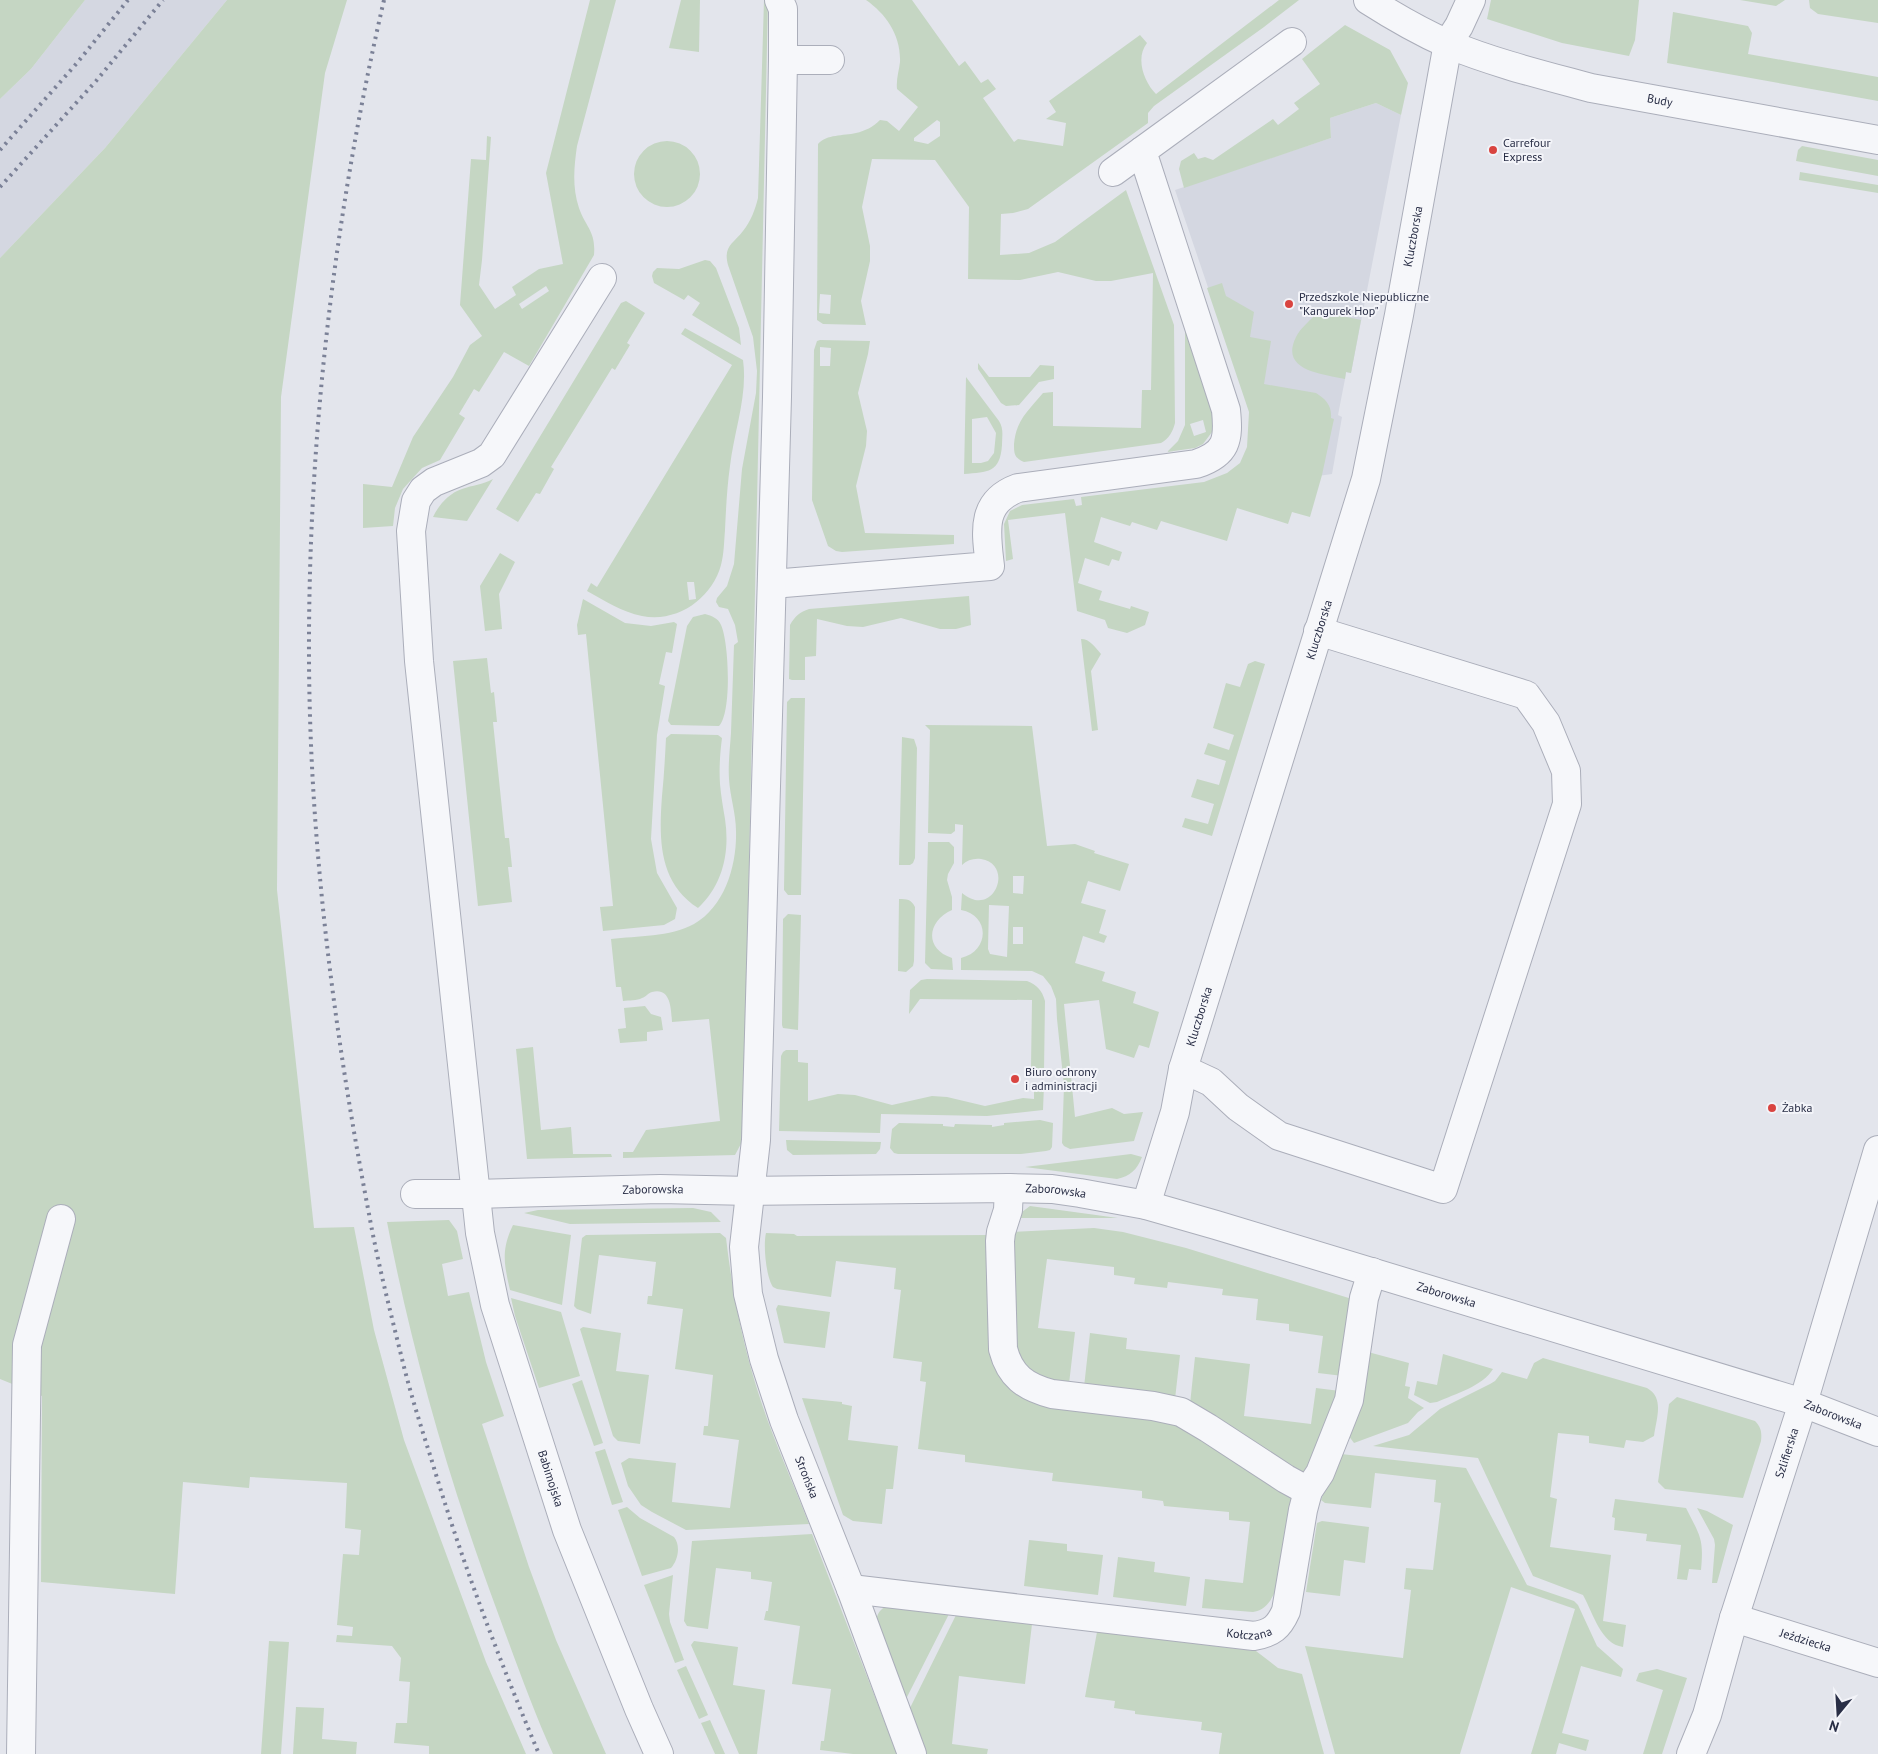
<svg xmlns="http://www.w3.org/2000/svg" width="1878" height="1754" viewBox="0 0 1878 1754" font-family="'PT Sans',sans-serif">
<style>
.built{fill:#d4d7e1}
.green{fill:#c5d6c3;fill-rule:evenodd}
.lines{fill:none;stroke-linecap:round;stroke-linejoin:round}
.minor-casing{stroke:#abaeba;stroke-width:30}
.minor{stroke:#f6f7fa;stroke-width:28}
.rail{stroke:#7b8197;stroke-width:4;stroke-dasharray:2.5 5;stroke-linecap:butt}
.poi-dot{fill:#d94440;stroke:#f3f4f9;stroke-width:2}
.labels{text-anchor:middle;stroke-width:4;stroke-linejoin:round;paint-order:stroke}
.street-label{font-size:12px;fill:#292e46;stroke:#f3f4f9}
.poi-label{font-size:12px;fill:#292e46;stroke:#f3f4f9;text-anchor:start}
</style>
<rect width="100%" height="100%" fill="#e3e5ec"/>
<path class="built" d="M 85,0 L 227,0 L 105,148 L 0,258 L 0,99 L 31,69 Z
M 1376,103 L 1401,115 L 1351,373 L 1346,372 L 1345,379 L 1338,415 L 1342,417 L 1332,474 L 1274,482 L 1175,190 L 1331,138 L 1330,118 Z"/>
<path class="green" d="M 0,0 L 85,0 L 31,69 L 0,99 Z
M 227,0 L 347,0 L 325,73 L 281,397 L 277,890 L 314,1228 L 354,1227 L 374,1330 L 404,1440 L 486,1662 L 526,1754 L 429,1754 L 429,1746 L 394,1743 L 396,1723 L 407,1723 L 410,1682 L 399,1681 L 401,1658 L 392,1646 L 336,1642 L 337,1635 L 352,1636 L 353,1627 L 337,1625 L 343,1554 L 359,1555 L 361,1530 L 345,1528 L 347,1483 L 250,1477 L 249,1488 L 183,1482 L 175,1594 L 41,1582 L 42,1396 L 0,1379 L 0,258 L 105,148 Z
M 590,0 L 616,0 L 577,146 C 574,167 572,187 579,208 C 586,228 596,231 594,255 L 529,366 L 504,352 L 479,392 L 474,389 L 459,414 L 465,418 L 440,460 L 422,468 L 403,489 L 395,508 L 393,526 L 363,528 L 363,484 L 392,487 L 413,437 L 453,377 L 470,345 L 482,336 L 460,305 L 471,159 L 486,160 L 487,136 L 491,137 L 482,260 L 479,285 L 495,309 L 516,295 L 512,287 L 539,269 L 563,264 L 546,173 ZM 546,286 L 549,291 L 522,309 L 519,304 Z
M 681,0 L 700,0 L 699,52 L 669,48 Z
M 764,0 L 768,0 L 743,1140 L 735,1155 L 623,1158 L 623,1152 L 633,1152 L 646,1130 L 720,1121 L 709,1019 L 672,1022 C 671,1009 671,987 652,992 C 648,993 646,997 642,998 C 637,1001 629,1000 623,1001 L 621,987 L 616,987 L 611,939 C 637,936 670,937 694,924 C 725,906 737,865 736,831 C 736,814 730,796 729,779 C 728,764 730,748 731,733 C 732,704 733,674 734,645 L 738,642 L 735,625 L 728,609 L 719,607 L 716,602 L 717,598 L 727,586 L 734,564 L 742,469 L 756,393 L 757,371 L 753,337 L 728,265 C 723,246 733,244 743,231 C 751,221 755,210 758,198 Z
M 866,0 L 912,0 L 959,66 L 965,61 L 981,83 L 988,79 L 996,89 L 983,98 L 1014,142 L 1018,139 L 1063,146 L 1066,123 L 1046,119 L 1056,112 L 1049,101 L 1140,35 L 1147,43 C 1135,58 1144,82 1156,94 L 1279,0 L 1299,0 L 1264,27 L 1154,106 L 1148,113 L 1148,123 L 1028,209 L 1013,213 L 1001,214 L 1000,255 L 1029,253 L 1055,242 L 1126,190 L 1174,325 L 1175,423 C 1173,431 1169,439 1161,443 L 1024,462 C 1014,458 1014,453 1014,444 C 1016,420 1029,410 1043,393 L 1053,392 L 1053,426 L 1141,428 L 1142,390 L 1151,390 L 1153,273 L 1111,281 L 1096,281 L 1058,272 L 1020,280 L 968,279 L 969,207 L 935,160 L 872,159 L 862,207 L 870,246 L 870,261 L 861,301 L 866,325 L 823,324 L 817,320 L 818,144 C 827,134 843,136 856,133 C 865,131 873,127 880,120 L 887,121 L 899,131 L 918,107 L 897,89 C 896,79 899,71 900,62 C 901,35 886,14 866,0 ZM 937,120 L 940,122 L 940,136 L 928,144 L 914,141 L 914,138 ZM 820,294 L 831,295 L 830,314 L 819,313 Z
M 1491,0 L 1639,0 L 1635,40 L 1629,56 L 1562,43 L 1487,19 Z
M 1740,0 L 1785,0 L 1776,6 Z
M 1809,0 L 1878,0 L 1878,23 L 1818,14 L 1810,8 Z
M 1673,12 L 1748,26 L 1752,33 L 1748,54 L 1878,77 L 1878,101 L 1667,63 Z
M 1345,25 L 1390,50 L 1408,83 L 1401,115 L 1376,103 L 1330,118 L 1331,138 L 1184,188 L 1179,169 L 1181,161 L 1194,153 L 1198,159 L 1205,157 L 1213,160 L 1273,119 L 1278,125 L 1299,109 L 1294,103 L 1320,84 L 1302,59 Z
M634 174a33 33 0 1 1 66 0a33 33 0 1 1-66 0Z
M 1802,146 L 1878,160 L 1878,176 L 1796,161 L 1798,150 Z
M 1800,172 L 1878,185 L 1878,193 L 1799,180 Z
M 705,260 L 710,261 L 716,268 L 739,328 L 741,345 L 692,315 L 700,303 L 688,295 L 684,300 L 654,283 L 652,276 L 653,272 L 657,268 L 679,269 Z
M 1222,283 L 1226,296 L 1254,312 L 1250,337 L 1271,341 L 1264,384 L 1316,393 C 1326,399 1332,406 1331,418 L 1334,419 L 1322,475 L 1310,517 L 1292,512 L 1288,524 L 1237,508 L 1227,541 L 1161,521 L 1157,530 L 1132,522 L 1130,526 L 1101,517 L 1094,542 L 1122,552 L 1119,561 L 1112,559 L 1109,566 L 1085,558 L 1078,583 L 1102,591 L 1099,600 L 1130,609 L 1131,606 L 1149,612 L 1145,625 L 1127,633 L 1108,628 L 1105,620 L 1077,611 L 1065,513 L 1008,520 L 1013,559 L 1006,561 L 1004,524 L 1010,511 L 1022,505 L 1074,499 L 1076,506 L 1082,505 L 1081,497 L 1204,482 L 1227,473 L 1240,463 L 1247,447 L 1249,412 L 1207,288 Z
M 626,301 L 645,313 L 627,343 L 630,345 L 615,370 L 612,368 L 551,467 L 554,469 L 540,494 L 536,493 L 518,522 L 496,509 L 621,303 Z
M 1319,311 L 1361,320 L 1351,373 L 1346,372 L 1345,379 C 1323,374 1279,371 1296,337 C 1300,328 1312,319 1319,311 Z
M 1185,327 L 1212,409 L 1215,425 L 1212,432 L 1203,444 L 1195,448 L 1167,452 L 1178,441 L 1185,425 ZM 1203,420 L 1206,432 L 1194,436 L 1190,424 Z
M 685,328 L 743,360 C 748,395 734,431 730,466 C 727,487 726,509 725,530 C 724,542 724,554 721,565 C 712,598 678,623 642,616 C 622,612 605,601 587,591 L 591,583 L 597,587 L 732,365 L 681,334 ZM 687,582 L 694,582 L 696,599 L 689,600 Z
M 820,340 L 870,341 L 868,354 L 858,393 L 867,431 L 866,446 L 856,486 L 865,533 L 954,535 L 954,544 L 842,552 L 836,551 L 828,546 L 812,500 L 814,350 L 817,341 ZM 820,347 L 831,348 L 830,366 L 820,366 Z
M 978,363 L 989,377 L 1030,377 L 1040,365 L 1054,366 L 1054,379 L 1039,382 L 1019,405 L 1006,406 L 1001,403 L 978,369 Z
M 966,377 L 999,421 C 1004,429 1002,436 1002,445 C 1000,473 988,472 964,474 ZM 987,417 L 996,433 L 994,453 L 988,461 L 981,463 L 972,463 L 972,419 Z
M 493,479 L 467,521 L 433,517 C 438,506 449,493 462,489 C 473,485 482,485 493,479 Z
M 500,553 L 515,562 L 499,594 L 502,629 L 485,631 L 480,586 Z
M 969,596 L 971,625 L 956,629 L 940,629 L 901,618 L 863,627 L 847,626 L 817,619 L 816,656 L 805,657 L 805,680 L 792,680 L 789,679 L 790,625 C 795,616 800,612 809,609 Z
M 583,599 L 625,623 L 651,626 L 674,622 L 677,624 L 672,653 L 666,652 L 659,684 L 665,686 L 657,735 L 651,839 L 657,873 L 677,908 L 675,919 L 664,925 L 603,931 L 600,907 L 613,906 L 586,634 L 578,635 L 577,625 Z
M 705,614 C 712,616 718,618 721,625 C 729,642 732,713 719,726 L 671,725 L 668,721 L 687,626 L 693,617 Z
M 1081,639 C 1090,639 1095,647 1101,654 L 1091,671 L 1098,730 L 1092,731 Z
M 487,658 L 491,693 L 494,692 L 497,722 L 493,722 L 505,838 L 509,838 L 512,867 L 508,867 L 512,902 L 478,906 L 453,661 Z
M 1255,661 L 1265,664 L 1212,836 L 1182,827 L 1185,818 L 1208,824 L 1214,804 L 1191,797 L 1197,779 L 1219,785 L 1226,761 L 1204,754 L 1208,743 L 1229,750 L 1234,735 L 1213,728 L 1226,683 L 1240,687 L 1248,664 Z
M 791,698 L 805,698 L 801,895 L 788,895 L 784,890 L 787,702 Z
M 925,725 L 1032,726 L 1047,846 L 1075,844 L 1095,851 L 1094,853 L 1129,864 L 1120,891 L 1088,881 L 1081,903 L 1106,910 L 1099,933 L 1107,936 L 1104,943 L 1083,936 L 1075,963 L 1105,972 L 1102,981 L 1136,992 L 1133,1003 L 1159,1012 L 1149,1048 L 1139,1045 L 1134,1058 L 1106,1049 L 1099,1000 L 1064,1004 L 1075,1117 L 1112,1108 L 1124,1114 L 1143,1112 L 1134,1141 L 1070,1149 L 1064,1146 L 1062,1143 L 1064,1086 L 1057,1019 L 1056,999 L 1051,986 L 1043,976 L 1032,971 L 961,970 L 961,958 C 990,951 990,915 961,910 L 962,893 C 994,920 1015,864 981,859 C 974,858 967,860 962,865 L 963,825 L 955,824 L 955,831 L 951,834 L 928,833 L 930,730 ZM 1013,876 L 1024,876 L 1023,894 L 1013,893 ZM 989,905 L 1009,906 L 1007,957 L 990,954 L 988,949 ZM 1013,927 L 1023,927 L 1023,944 L 1013,944 Z
M 671,734 L 718,735 L 722,738 C 720,753 719,769 720,784 C 721,796 723,807 725,819 C 730,852 723,885 698,908 C 658,882 659,838 662,796 C 664,777 665,757 666,738 Z
M 902,737 L 914,739 L 917,748 L 915,858 L 913,863 L 910,865 L 899,865 Z
M 928,842 L 949,842 L 954,847 L 954,863 L 948,874 L 947,880 L 952,897 L 952,910 C 927,921 924,949 952,958 L 953,970 L 931,969 L 925,963 Z
M 899,899 C 907,899 911,899 915,907 L 914,961 L 913,966 L 906,972 L 898,971 Z
M 788,914 L 801,915 L 798,1030 L 783,1028 L 782,1025 L 783,919 Z
M 927,979 L 1027,981 C 1037,985 1042,990 1045,1001 L 1044,1072 L 1035,1072 L 1035,1067 L 1031,1067 L 1032,1000 L 920,999 L 909,1014 L 910,990 L 921,980 Z
M 645,1006 L 651,1014 L 661,1017 L 663,1030 L 647,1032 L 647,1041 L 620,1043 L 618,1029 L 626,1028 L 624,1008 Z
M 533,1047 L 541,1130 L 571,1127 L 573,1154 L 611,1154 L 612,1157 L 527,1159 L 516,1049 Z
M 786,1050 L 798,1050 L 798,1062 L 808,1063 L 808,1101 L 838,1094 L 855,1095 L 892,1105 L 932,1096 L 947,1097 L 985,1106 L 1023,1098 L 1034,1099 L 1034,1085 L 1044,1085 L 1043,1110 L 987,1116 L 881,1114 L 880,1133 L 779,1131 L 781,1056 L 783,1052 Z
M 1040,1120 L 1053,1123 L 1052,1147 L 1050,1150 L 1046,1151 L 1021,1154 L 898,1154 L 894,1153 L 890,1148 L 892,1129 L 899,1123 L 943,1124 L 943,1126 L 954,1127 L 955,1124 L 992,1125 L 992,1127 L 1004,1125 L 1004,1123 Z
M 786,1140 L 881,1142 L 880,1149 L 876,1154 L 793,1155 L 787,1150 Z
M 1131,1154 L 1142,1157 C 1137,1170 1130,1176 1117,1179 L 1025,1167 Z
M 1030,1206 L 1118,1218 L 1014,1218 Z
M 693,1208 L 711,1212 L 721,1222 L 570,1224 L 524,1213 L 538,1210 Z
M 449,1220 L 457,1231 L 463,1259 L 442,1264 L 448,1296 L 469,1292 L 486,1362 L 504,1416 L 482,1424 L 529,1567 L 556,1640 L 606,1754 L 553,1754 C 533,1710 516,1662 499,1616 C 451,1487 413,1357 387,1222 Z
M 513,1225 L 571,1235 L 562,1305 L 510,1290 C 504,1264 501,1250 513,1225 Z
M 1094,1228 L 1123,1232 L 1186,1248 L 1352,1299 L 1343,1376 L 1318,1373 L 1323,1336 L 1289,1331 L 1289,1324 L 1256,1320 L 1258,1299 L 1222,1295 L 1223,1289 L 1168,1282 L 1167,1288 L 1134,1284 L 1135,1278 L 1114,1275 L 1114,1267 L 1047,1259 L 1038,1328 L 1075,1332 L 1069,1384 L 1044,1383 L 1016,1358 L 1013,1232 Z
M 720,1233 L 726,1238 C 732,1289 742,1342 758,1392 C 772,1437 792,1480 809,1524 L 686,1530 L 652,1512 L 641,1505 L 628,1486 L 621,1463 L 629,1458 L 676,1463 L 672,1502 L 730,1508 L 739,1440 L 703,1435 L 704,1426 L 708,1426 L 713,1375 L 675,1369 L 683,1309 L 647,1304 L 648,1296 L 652,1296 L 656,1262 L 599,1255 L 591,1314 L 577,1309 L 574,1306 L 582,1238 L 586,1235 Z
M 766,1233 L 794,1234 L 797,1236 L 990,1235 L 1000,1365 L 1172,1420 L 1292,1497 L 1275,1592 C 1270,1602 1265,1610 1253,1612 L 1202,1608 L 1205,1579 L 1243,1583 L 1250,1522 L 1229,1520 L 1229,1512 L 1164,1506 L 1163,1501 L 1142,1498 L 1142,1491 L 1052,1481 L 1053,1473 L 965,1462 L 965,1455 L 918,1449 L 926,1382 L 920,1381 L 922,1362 L 893,1358 L 901,1290 L 894,1289 L 896,1268 L 836,1261 L 831,1297 L 777,1289 L 773,1287 C 766,1277 763,1245 766,1233 Z
M 511,1298 L 561,1312 L 580,1376 L 539,1388 L 515,1316 Z
M 778,1305 L 830,1312 L 825,1348 L 784,1343 L 776,1309 Z
M 583,1327 L 621,1333 L 616,1371 L 649,1375 L 640,1444 L 618,1441 L 613,1436 L 580,1329 Z
M 1090,1333 L 1127,1338 L 1126,1349 L 1180,1355 L 1175,1399 L 1084,1387 Z
M 1368,1352 L 1409,1363 L 1405,1386 L 1410,1387 L 1408,1398 L 1424,1408 L 1418,1412 L 1408,1423 L 1354,1443 L 1348,1435 Z
M 1443,1354 L 1493,1369 C 1483,1386 1455,1394 1437,1402 L 1430,1403 L 1414,1395 L 1417,1381 L 1437,1385 Z
M 1195,1357 L 1250,1364 L 1244,1416 L 1311,1424 L 1316,1388 L 1340,1391 L 1316,1462 L 1302,1474 L 1190,1404 Z
M 1543,1358 L 1647,1388 C 1665,1398 1656,1419 1654,1436 L 1643,1442 L 1626,1440 L 1624,1448 L 1589,1443 L 1589,1436 L 1558,1433 L 1550,1497 L 1557,1499 L 1550,1547 L 1611,1555 L 1603,1621 L 1626,1625 L 1623,1647 C 1601,1644 1593,1613 1583,1595 L 1533,1576 L 1478,1458 L 1373,1446 L 1409,1435 L 1440,1409 L 1490,1384 L 1495,1381 L 1502,1372 L 1527,1379 L 1534,1363 Z
M 582,1380 L 603,1443 L 594,1446 L 572,1384 Z
M 1677,1397 L 1755,1421 C 1761,1427 1762,1432 1761,1441 L 1743,1498 L 1665,1489 L 1658,1482 L 1669,1404 Z
M 802,1398 L 842,1402 L 842,1404 L 852,1406 L 848,1440 L 898,1446 L 893,1489 L 886,1489 L 882,1524 L 853,1521 L 843,1515 Z
M 605,1449 L 623,1502 L 612,1505 L 595,1452 Z
M 1341,1454 L 1466,1468 L 1527,1585 L 1574,1601 L 1578,1605 L 1597,1646 L 1623,1669 L 1621,1677 L 1581,1666 L 1562,1733 L 1589,1740 L 1586,1751 L 1559,1743 L 1556,1754 L 1531,1754 L 1575,1609 L 1511,1587 L 1460,1754 L 1335,1754 L 1305,1646 L 1403,1658 L 1411,1590 L 1404,1589 L 1406,1568 L 1433,1570 L 1441,1503 L 1434,1502 L 1436,1480 L 1375,1473 L 1371,1508 L 1325,1503 L 1321,1500 L 1338,1456 Z
M 1615,1499 L 1686,1508 C 1700,1536 1704,1538 1701,1570 L 1689,1569 L 1687,1580 L 1677,1579 L 1681,1545 L 1646,1541 L 1647,1534 L 1614,1530 L 1615,1518 L 1612,1517 Z
M 627,1507 L 640,1518 L 674,1537 C 681,1546 678,1560 671,1568 L 642,1576 L 618,1510 Z
M 1697,1508 L 1707,1511 L 1733,1525 L 1717,1583 L 1712,1583 L 1715,1545 L 1714,1539 Z
M 1322,1521 L 1369,1527 L 1365,1563 L 1344,1560 L 1340,1596 L 1306,1592 L 1317,1523 Z
M 812,1534 L 897,1754 L 853,1754 L 820,1750 L 821,1741 L 824,1741 L 831,1689 L 792,1684 L 800,1626 L 764,1620 L 766,1611 L 768,1611 L 772,1582 L 751,1579 L 751,1572 L 716,1568 L 708,1629 L 687,1626 L 684,1621 L 692,1541 Z
M 1029,1540 L 1067,1544 L 1067,1551 L 1103,1555 L 1098,1595 L 1024,1586 Z
M 1118,1557 L 1155,1562 L 1154,1572 L 1190,1577 L 1186,1606 L 1113,1597 Z
M 673,1575 L 669,1614 L 670,1622 L 684,1660 L 675,1663 L 644,1585 Z
M 887,1606 L 949,1614 L 905,1701 L 876,1620 C 878,1613 880,1609 887,1606 Z
M 956,1615 L 1032,1624 L 1025,1684 L 959,1676 L 952,1744 L 988,1749 L 987,1754 L 926,1754 L 909,1710 Z
M 1097,1632 L 1256,1651 L 1278,1668 L 1302,1674 L 1324,1754 L 1219,1754 L 1222,1733 L 1201,1730 L 1202,1722 L 1135,1714 L 1135,1711 L 1114,1708 L 1115,1701 L 1085,1697 Z
M 269,1641 L 289,1642 L 281,1754 L 261,1754 Z
M 694,1641 L 738,1647 L 733,1685 L 765,1690 L 757,1754 L 739,1754 L 691,1645 Z
M 686,1666 L 708,1715 L 699,1719 L 677,1670 Z
M 1657,1669 L 1687,1678 L 1662,1754 L 1643,1754 L 1663,1690 L 1636,1681 L 1639,1673 Z
M 296,1707 L 324,1708 L 322,1739 L 357,1742 L 356,1754 L 293,1754 Z
M 710,1720 L 725,1754 L 715,1754 L 701,1723 Z"/>
<g class="lines">
<defs>
<g id="minor">
<path d="M 779,0 L 783,9 L 783,60"/>
<path id="s1" d="M 1368,0 C 1393,16 1421,32 1448,44 C 1494,63 1543,75 1591,88 L 1878,140"/>
<path id="s2" d="M 830,60 L 783,60 L 777,397 L 756,1140 L 744,1247 L 748,1294 L 764,1359 L 784,1420 L 851,1589 L 912,1754"/>
<path d="M 1113,172 L 1142,151"/>
<path id="s3" d="M 602,278 L 492,455 L 481,463 L 434,482 L 423,490 L 416,501 L 411,531 L 419,661 L 480,1233 L 495,1305 L 567,1530 L 639,1709 L 659,1754"/>
<path d="M 772,584 L 990,566 C 986,532 980,502 1018,488 L 1196,464 C 1227,454 1229,440 1226,410 L 1142,151 L 1292,42"/>
<path d="M 1183,1069 L 1211,1082 L 1238,1107 L 1279,1136 L 1443,1189 L 1567,804 L 1566,771 L 1546,723 L 1526,695 L 1318,631"/>
<path d="M 1009,1188 L 1008,1210 L 1001,1232 L 1000,1241 L 1003,1349 C 1010,1376 1025,1387 1052,1394 L 1153,1406 L 1181,1412 L 1208,1428 L 1286,1479 L 1308,1491"/>
<path id="s4" d="M 415,1194 L 475,1194 L 660,1189 L 751,1191 L 1009,1188 L 1052,1189 L 1080,1193 L 1146,1205 L 1216,1225 L 1803,1403 L 1878,1432"/>
<path id="s5" d="M 1146,1205 L 1175,1112 L 1183,1069 L 1366,479 L 1399,315 L 1448,43 L 1459,26 L 1471,0"/>
<path id="s6" d="M 851,1589 L 1254,1636 C 1272,1633 1279,1627 1286,1611 L 1303,1510 L 1308,1491 L 1320,1473 L 1349,1400 L 1364,1298 L 1372,1272"/>
<path id="s7" d="M 1734,1618 L 1878,1663"/>
<path d="M 21,1754 L 27,1345 L 61,1219"/>
<path id="s8" d="M 1691,1754 L 1707,1715 L 1734,1618 L 1803,1403 L 1878,1150"/>
</g>
</defs>
<use href="#minor" class="minor-casing"/>
<use href="#minor" class="minor"/>
<path class="rail" d="M 384,0 C 334,216 308,438 309,660 C 310,846 334,1032 369,1214 C 378,1264 391,1314 403,1363 C 411,1395 421,1427 431,1458 C 461,1559 498,1657 539,1754
M 0,150 L 77,63 L 128,0
M 0,187 L 96,81 L 163,0"/>
</g>
<g class="poi-dot">
<circle cx="1493" cy="150" r="5"/>
<circle cx="1289" cy="304" r="5"/>
<circle cx="1015" cy="1079" r="5"/>
<circle cx="1772" cy="1108" r="5"/>
</g>
<g class="labels">
<g class="street-label">
<text dy="4" stroke="none"><textPath href="#s1" startOffset="311">Budy</textPath></text>
<text dy="4" stroke="none"><textPath href="#s5" startOffset="1006">Kluczborska</textPath></text>
<text dy="4" stroke="none"><textPath href="#s5" startOffset="601">Kluczborska</textPath></text>
<text dy="4" stroke="none"><textPath href="#s5" startOffset="196">Kluczborska</textPath></text>
<text dy="4" stroke="none"><textPath href="#s4" startOffset="238">Zaborowska</textPath></text>
<text dy="4" stroke="none"><textPath href="#s4" startOffset="641">Zaborowska</textPath></text>
<text dy="4" stroke="none"><textPath href="#s4" startOffset="1046">Zaborowska</textPath></text>
<text dy="4" stroke="none"><textPath href="#s4" startOffset="1451">Zaborowska</textPath></text>
<text dy="4" stroke="none"><textPath href="#s8" startOffset="316">Szlifierska</textPath></text>
<text dy="4" stroke="none"><textPath href="#s2" startOffset="1475">Strońska</textPath></text>
<text dy="4" stroke="none"><textPath href="#s3" startOffset="1291">Babimojska</textPath></text>
<text dy="4" stroke="none"><textPath href="#s6" startOffset="401">Kołczana</textPath></text>
<text dy="4" stroke="none"><textPath href="#s7" startOffset="75">Jeździecka</textPath></text>
</g>
<g class="poi-label">
<text x="1503" y="147">Carrefour<tspan x="1503" dy="14">Express</tspan></text>
<text x="1299" y="301">Przedszkole Niepubliczne<tspan x="1299" dy="14">"Kangurek Hop"</tspan></text>
<text x="1025" y="1076">Biuro ochrony<tspan x="1025" dy="14">i administracji</tspan></text>
<text x="1782" y="1112">Żabka</text>
</g>
</g>
<g transform="translate(1838 1714) rotate(198)" stroke="#f3f4f9" stroke-width="4" paint-order="stroke">
<path d="M0-4L9 19L0 12L-9 19Z" fill="#292e46"/>
<text y="-8" font-size="14" font-weight="bold" text-anchor="middle" fill="#292e46">N</text>
</g>
</svg>
